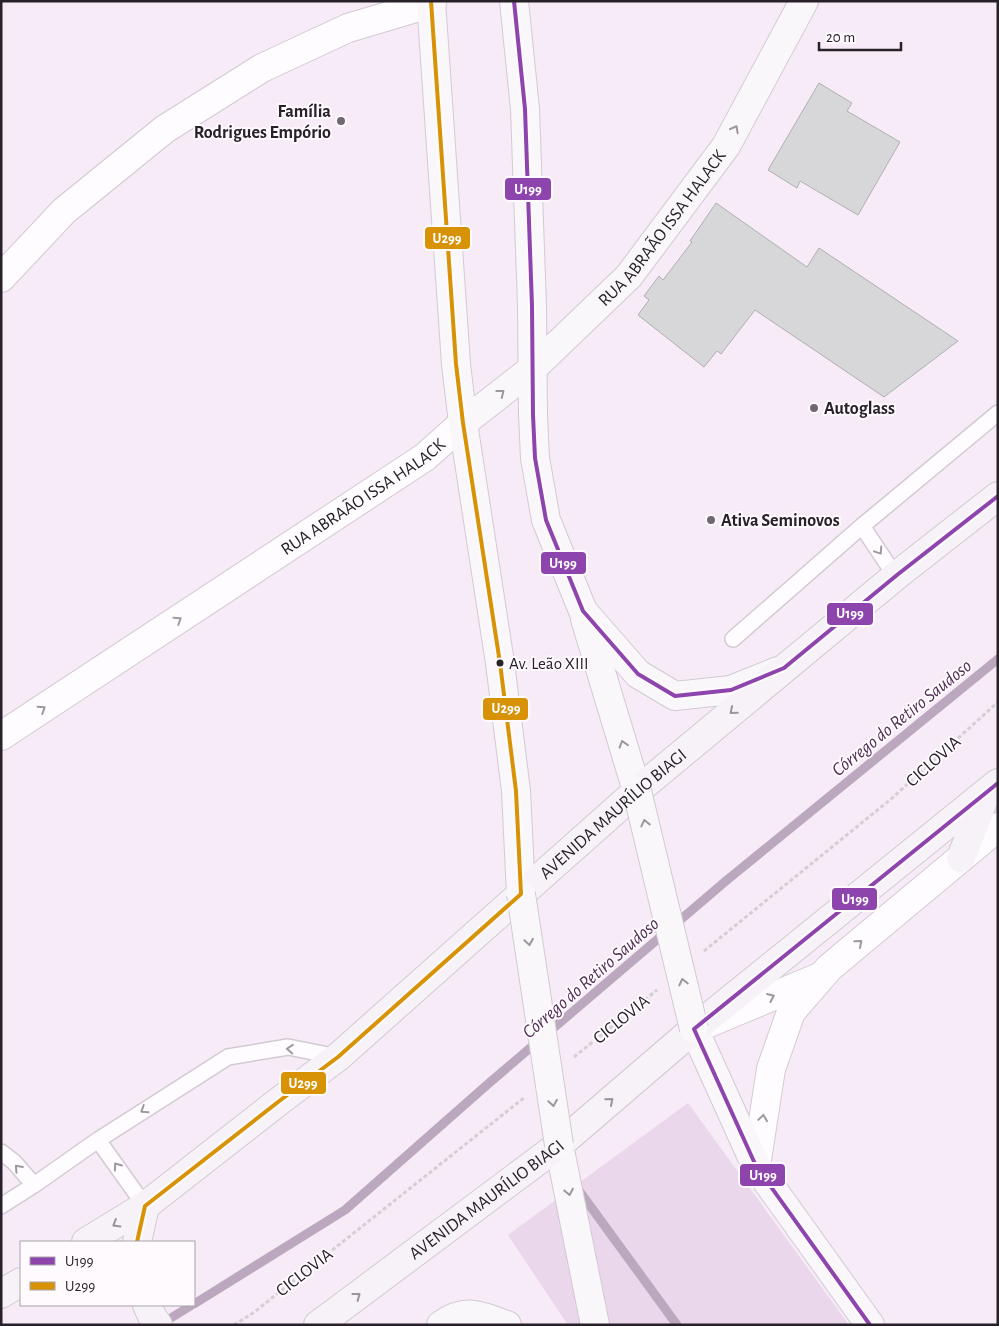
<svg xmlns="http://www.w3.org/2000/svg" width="999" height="1326" viewBox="0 0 999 1326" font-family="'Alegreya Sans',sans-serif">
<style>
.green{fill:#ead7eb}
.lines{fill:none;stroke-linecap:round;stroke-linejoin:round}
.stream{stroke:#bca8be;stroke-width:9}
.building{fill:#d7d7da;stroke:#afb0b2}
.lane-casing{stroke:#d2cad3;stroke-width:18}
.street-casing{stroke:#d2cad3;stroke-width:30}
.secondary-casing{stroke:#d2cad3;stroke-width:30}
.primary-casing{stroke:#d1cbd1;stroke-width:30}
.path{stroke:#d3cfd4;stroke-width:3;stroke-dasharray:4 2.5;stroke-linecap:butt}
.lane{stroke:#fefcfe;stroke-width:15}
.street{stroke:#fefcfe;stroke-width:28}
.secondary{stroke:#faf7fb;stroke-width:28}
.primary{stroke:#f7f2f8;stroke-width:28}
.secondary-bridge-casing{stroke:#d2cad3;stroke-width:30;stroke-linecap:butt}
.secondary-bridge{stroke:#faf7fb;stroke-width:28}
.bus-1-casing{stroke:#fefafe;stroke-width:8}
.bus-2-casing{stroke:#fefafe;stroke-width:8}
.bus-1{stroke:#8e44ad;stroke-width:4}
.bus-2{stroke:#d89206;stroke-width:4}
.oneway{stroke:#9c979c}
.oneway2{stroke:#9e999e}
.oneway3{stroke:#9a949b}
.poi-dot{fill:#706871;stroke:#fefafe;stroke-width:2}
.bus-dot{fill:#282129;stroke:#fefafe;stroke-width:2}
.labels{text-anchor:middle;stroke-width:4;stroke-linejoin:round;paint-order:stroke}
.bus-label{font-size:17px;fill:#282129;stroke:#fefafe;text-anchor:start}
.poi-label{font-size:18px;font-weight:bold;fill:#282129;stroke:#fefafe;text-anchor:start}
.street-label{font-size:18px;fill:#282129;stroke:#fefafe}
.water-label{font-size:19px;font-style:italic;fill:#512f54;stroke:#fefafe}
.line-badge{stroke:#fefafe;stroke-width:2}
.badge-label{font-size:14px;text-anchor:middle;font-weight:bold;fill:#fff}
</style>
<rect width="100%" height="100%" fill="#f6ebf7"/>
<path class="green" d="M 688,1103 L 849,1325 L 568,1325 L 508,1235 Z"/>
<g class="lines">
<path class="stream" d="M 580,1192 L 677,1325
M 194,1304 L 345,1210 L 488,1084 L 727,880 L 998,659
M 161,1324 L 192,1305"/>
</g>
<path class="building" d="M 819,83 L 852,103 L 847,111 L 900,142 L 858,215 L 800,181 L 797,188 L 768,170 Z
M 716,203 L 807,267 L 819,248 L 958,341 L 884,397 L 755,310 L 721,354 L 717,351 L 704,367 L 638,315 L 649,300 L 644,296 L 659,276 L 663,280 L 692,242 L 690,241 Z"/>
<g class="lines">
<defs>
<path id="lane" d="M 862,526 L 888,565 L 897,575
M 733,639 L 862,526 L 998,413
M 98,1140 L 228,1057 L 288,1047 L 338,1057
M 1,1152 L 14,1162 L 34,1185
M 1,1206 L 34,1185 L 98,1140 L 145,1206"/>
<g id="street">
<path d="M 1,278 L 64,211 L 165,129 L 262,68 L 348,28 L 432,3"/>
<path id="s1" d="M 1,736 L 425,457 L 463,423"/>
<path d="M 704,1025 L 817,978"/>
<path d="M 756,1166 L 771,1069 L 791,1012 L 829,968 L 998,827"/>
</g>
<g id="secondary">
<path d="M 431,1 L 456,364 L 463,423 L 500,663 L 516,791 L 521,894"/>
<path d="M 514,1 L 525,109 L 532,306 L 533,415 L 535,458 L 546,520 L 583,611 L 638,674 L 675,696 L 731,690 L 778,671"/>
<path id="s2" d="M 463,423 L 532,369 L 629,276 L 726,146 L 804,1"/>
<path d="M 585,619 L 637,791"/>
<path d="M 694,1029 L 756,1166 L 870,1325"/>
<path d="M 559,1145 L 595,1325"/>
<path d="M 441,1325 C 467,1307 480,1316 507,1325"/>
</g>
<g id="primary">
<path d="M 961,858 L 986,794"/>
<path id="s3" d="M 86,1242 L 145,1206 L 278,1102 L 338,1057 L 637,791 L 897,575 L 998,496"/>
<path d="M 137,1242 L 145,1206"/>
<path d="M 1,1294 L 21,1282"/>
<path d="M 147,1305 L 152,1316 L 158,1325"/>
<path id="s4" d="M 318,1325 L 559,1145 L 694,1029 L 998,783"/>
</g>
</defs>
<use href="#lane" class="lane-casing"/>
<use href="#street" class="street-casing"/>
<use href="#secondary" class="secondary-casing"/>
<use href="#primary" class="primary-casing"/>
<path class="path" d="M 704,951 L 891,799 L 998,702
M 574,1057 L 657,990
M 234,1325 L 253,1313 L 525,1097"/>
<use href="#lane" class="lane"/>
<use href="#street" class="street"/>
<use href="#secondary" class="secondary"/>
<use href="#primary" class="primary"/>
<defs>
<path id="secondary-bridge" d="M 637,791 L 694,1029
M 521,894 L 559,1145"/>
</defs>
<use href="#secondary-bridge" class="secondary-bridge-casing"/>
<use href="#secondary-bridge" class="secondary-bridge"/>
<defs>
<path id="bus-1" d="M 514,1 L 525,109 L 532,306 L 533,415 L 535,458 L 546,520 L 583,611 L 638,674 L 675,696 L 731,690 L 784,668 L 897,575 L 998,496
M 870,1325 L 756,1166 L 694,1029 L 998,783"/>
<path id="bus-2" d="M 137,1242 L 145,1206 L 278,1102 L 338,1057 L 521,894 L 516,791 L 500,663 L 463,423 L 456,364 L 431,1"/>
</defs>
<use href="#bus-1" class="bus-1-casing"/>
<use href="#bus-2" class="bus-2-casing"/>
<use href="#bus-1" class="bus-1"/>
<use href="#bus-2" class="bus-2"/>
</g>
<defs><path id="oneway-chevron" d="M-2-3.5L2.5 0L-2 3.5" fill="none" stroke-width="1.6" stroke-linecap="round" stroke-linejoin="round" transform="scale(1.25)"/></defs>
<g class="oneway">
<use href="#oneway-chevron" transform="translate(735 129) rotate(-62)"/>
<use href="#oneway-chevron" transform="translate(501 393) rotate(-38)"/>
<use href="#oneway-chevron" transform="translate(623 744) rotate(-107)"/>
<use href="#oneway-chevron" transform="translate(645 823) rotate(-103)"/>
<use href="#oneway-chevron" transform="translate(529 942) rotate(81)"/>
<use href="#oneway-chevron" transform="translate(683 982) rotate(-103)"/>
<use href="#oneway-chevron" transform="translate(553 1103) rotate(81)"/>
<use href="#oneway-chevron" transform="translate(569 1192) rotate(79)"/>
</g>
<g class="oneway2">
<use href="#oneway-chevron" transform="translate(879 551) rotate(56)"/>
<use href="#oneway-chevron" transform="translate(178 620) rotate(-33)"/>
<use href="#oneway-chevron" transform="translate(42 709) rotate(-33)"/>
<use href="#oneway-chevron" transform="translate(859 943) rotate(-40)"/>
<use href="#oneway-chevron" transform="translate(771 997) rotate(-23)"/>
<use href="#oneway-chevron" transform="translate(290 1049) rotate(-176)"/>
<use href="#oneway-chevron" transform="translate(144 1110) rotate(147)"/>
<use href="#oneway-chevron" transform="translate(763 1118) rotate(-82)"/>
<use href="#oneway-chevron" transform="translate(117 1166) rotate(-126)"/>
<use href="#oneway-chevron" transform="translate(18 1168) rotate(-132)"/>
</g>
<g class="oneway3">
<use href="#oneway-chevron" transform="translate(733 711) rotate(140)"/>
<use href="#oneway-chevron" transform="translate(610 1101) rotate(-41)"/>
<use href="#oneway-chevron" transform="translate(116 1224) rotate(149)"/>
<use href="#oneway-chevron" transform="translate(357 1296) rotate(-37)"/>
</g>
<g class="poi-dot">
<circle cx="341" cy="121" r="5"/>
<circle cx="814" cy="408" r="5"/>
<circle cx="711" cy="520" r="5"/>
</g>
<circle class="bus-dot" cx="500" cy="663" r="4.5"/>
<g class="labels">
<g class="bus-label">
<text x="509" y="669">Av. Leão XIII</text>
</g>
<g class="poi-label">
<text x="331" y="117" text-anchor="end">Família<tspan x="331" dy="21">Rodrigues Empório</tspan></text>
<text x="824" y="414">Autoglass</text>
<text x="721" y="526">Ativa Seminovos</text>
</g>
<g class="street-label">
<text dy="6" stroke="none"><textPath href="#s2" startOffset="280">RUA ABRAÃO ISSA HALACK</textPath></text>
<text dy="6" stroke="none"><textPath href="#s1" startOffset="434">RUA ABRAÃO ISSA HALACK</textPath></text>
<text transform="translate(933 761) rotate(-42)" y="6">CICLOVIA</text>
<text dy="6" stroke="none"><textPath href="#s3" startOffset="680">AVENIDA MAURÍLIO BIAGI</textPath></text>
<text transform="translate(621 1019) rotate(-39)" y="6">CICLOVIA</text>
<text dy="6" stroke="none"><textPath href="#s4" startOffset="210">AVENIDA MAURÍLIO BIAGI</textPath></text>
<text transform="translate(304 1272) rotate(-38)" y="6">CICLOVIA</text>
</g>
<g class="water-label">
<text transform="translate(901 717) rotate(-39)" y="7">Córrego do Retiro Saudoso</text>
<text transform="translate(590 977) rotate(-41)" y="7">Córrego do Retiro Saudoso</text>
</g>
</g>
<g class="line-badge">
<rect x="504" y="177" width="48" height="24" rx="5" fill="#8e44ad"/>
<rect x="424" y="226" width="47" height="24" rx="5" fill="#d89206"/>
<rect x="540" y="551" width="47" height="24" rx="5" fill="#8e44ad"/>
<rect x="826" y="602" width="48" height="24" rx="5" fill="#8e44ad"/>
<rect x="482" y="697" width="47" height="24" rx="5" fill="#d89206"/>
<rect x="831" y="887" width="47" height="24" rx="5" fill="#8e44ad"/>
<rect x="280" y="1071" width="47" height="24" rx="5" fill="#d89206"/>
<rect x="739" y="1163" width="47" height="24" rx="5" fill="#8e44ad"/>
</g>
<g class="badge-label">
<text x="528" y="194">U199</text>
<text x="447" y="243">U299</text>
<text x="563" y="568">U199</text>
<text x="850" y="618">U199</text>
<text x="506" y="713">U299</text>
<text x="855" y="904">U199</text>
<text x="303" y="1088">U299</text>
<text x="763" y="1180">U199</text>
</g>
<rect width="999" height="1326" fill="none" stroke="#282129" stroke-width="5"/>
<rect x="20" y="1241" width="175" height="65" fill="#fefafe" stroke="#a8a3a9"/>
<rect x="30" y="1257" width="25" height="8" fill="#8e44ad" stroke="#a8a3a9"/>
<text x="65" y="1266" font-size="15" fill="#282129">U199</text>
<rect x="30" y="1282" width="25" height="8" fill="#d89206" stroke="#a8a3a9"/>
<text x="65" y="1291" font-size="15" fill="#282129">U299</text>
<path d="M819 42v8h82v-8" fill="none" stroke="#282129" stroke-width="2.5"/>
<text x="826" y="42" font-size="15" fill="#282129" stroke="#fefafe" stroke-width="4" paint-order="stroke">20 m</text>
</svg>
